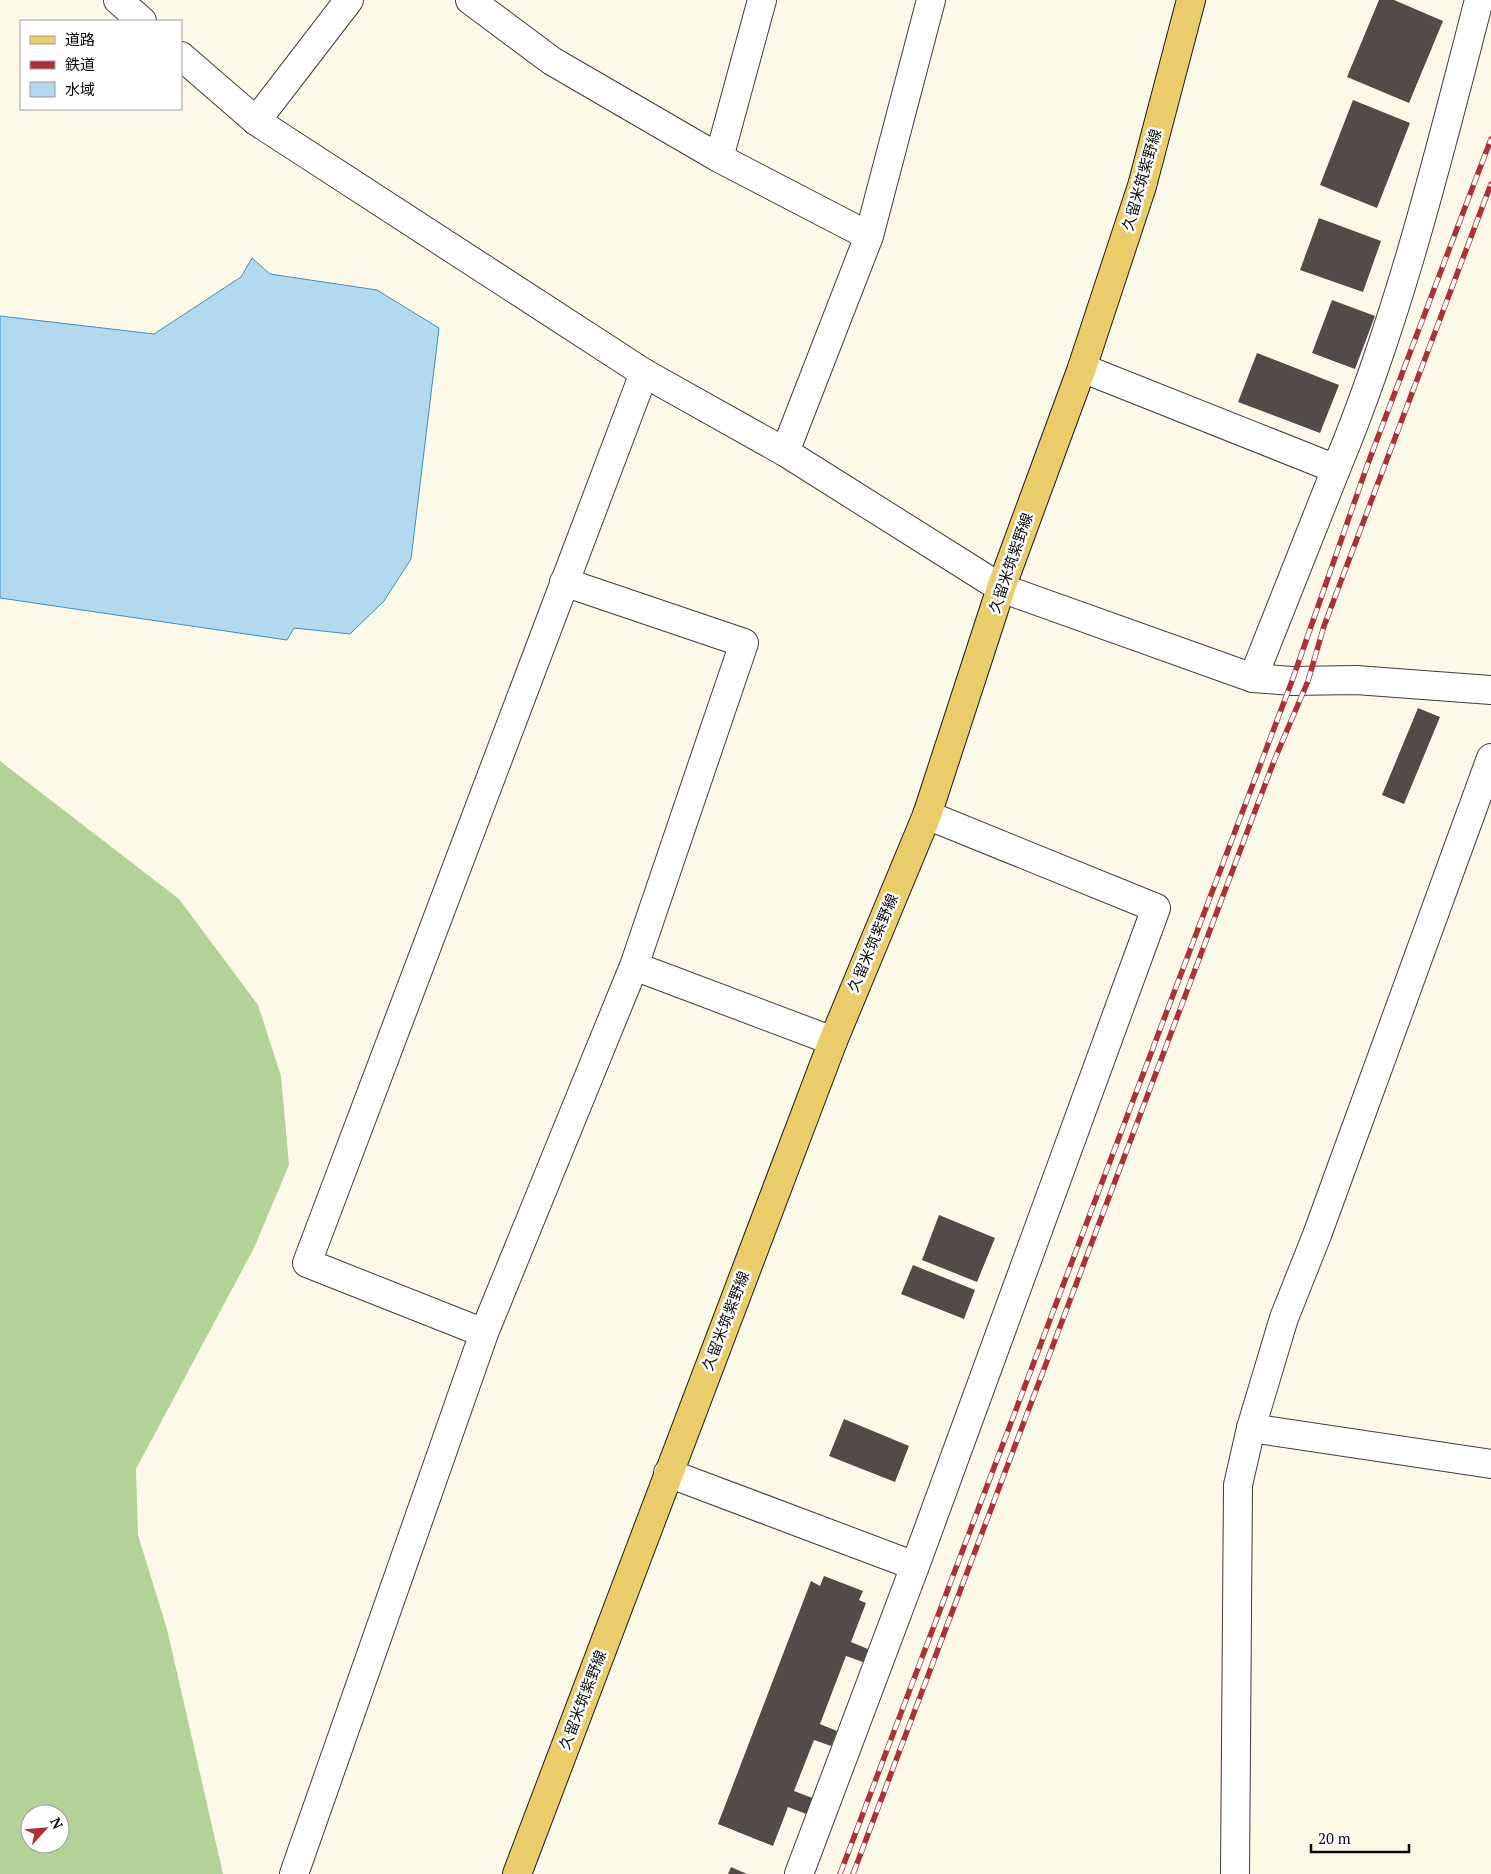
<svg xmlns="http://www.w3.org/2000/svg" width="1491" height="1874" viewBox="0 0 1491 1874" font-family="'PT Serif','Noto Sans JP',serif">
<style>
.forest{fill:#b2d298;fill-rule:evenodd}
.water{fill:#b3d9ef;stroke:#418dbf}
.building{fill:#524b48}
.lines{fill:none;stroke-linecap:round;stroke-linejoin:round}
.pedestrian-casing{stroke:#3d3d3d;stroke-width:30}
.minor-casing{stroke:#3d3d3d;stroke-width:30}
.tertiary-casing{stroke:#3d3d3d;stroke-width:30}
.primary-casing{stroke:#1b1b1b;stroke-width:30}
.pedestrian{stroke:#fff;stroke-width:28}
.minor{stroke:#fff;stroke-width:28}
.tertiary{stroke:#fff;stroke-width:28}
.primary{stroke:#ebcc6b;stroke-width:28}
.rail-casing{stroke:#ac3136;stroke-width:5.5}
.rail{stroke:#fff;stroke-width:4;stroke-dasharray:11;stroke-linecap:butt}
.labels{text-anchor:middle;stroke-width:5;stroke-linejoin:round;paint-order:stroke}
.street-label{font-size:15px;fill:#0a0a0a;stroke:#fff}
</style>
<rect width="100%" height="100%" fill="#fdf9e9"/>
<path class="forest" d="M 0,761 L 179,899 L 258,1005 L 281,1076 L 289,1165 L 254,1248 L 136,1469 L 138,1535 L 167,1629 L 223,1874 L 0,1874 ZM 30,1814 L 60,1814 L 60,1844 L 30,1844 Z"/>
<path class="water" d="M 252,258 L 270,274 L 377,290 L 439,328 L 411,559 L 384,601 L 350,634 L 294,628 L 287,640 L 0,598 L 0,316 L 154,334 L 241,277 Z"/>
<path class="building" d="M 1379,0 L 1394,0 L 1443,21 L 1409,103 L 1347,77 Z
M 1353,100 L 1410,123 L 1377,208 L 1320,185 Z
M 1319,218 L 1381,241 L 1363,292 L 1300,270 Z
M 1332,300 L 1375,316 L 1355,369 L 1312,353 Z
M 1257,353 L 1339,385 L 1320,433 L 1238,402 Z
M 1418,708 L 1440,717 L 1404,804 L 1382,795 Z
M 939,1215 L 995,1238 L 977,1282 L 922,1260 Z
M 913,1265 L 975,1290 L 964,1319 L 901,1294 Z
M 844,1419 L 909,1446 L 895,1482 L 829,1456 Z
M 824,1576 L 863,1591 L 859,1600 L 866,1603 L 851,1642 L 868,1649 L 863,1662 L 846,1656 L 820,1724 L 837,1731 L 831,1746 L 814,1740 L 794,1791 L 815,1799 L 809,1815 L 788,1807 L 773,1846 L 718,1824 L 811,1581 L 820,1586 Z
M 731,1867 L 747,1874 L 728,1874 Z"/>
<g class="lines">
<defs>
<path id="pedestrian" d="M 1253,678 L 1336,469"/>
<path id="minor" d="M 470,0 L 552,61 L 719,158 L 869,236
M 256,121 L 349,0
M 719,158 L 762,0
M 1082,368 L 1336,469 C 1399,318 1438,158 1479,0
M 785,452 L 869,236 L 931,0
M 1001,588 L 1253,678 L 1292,681 L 1356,680 L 1491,690
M 634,966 L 833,1041
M 484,1333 L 307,1263 L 644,373
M 1251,1428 L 1491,1464
M 668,1473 L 915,1566
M 294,1874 L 484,1333 L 634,966 L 744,643 L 564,582
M 799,1874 L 915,1566 L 1156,908 L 927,815"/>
<path id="tertiary" d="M 118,0 L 142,21
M 181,56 L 256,121 L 644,373 L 785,452 L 1001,588
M 1235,1874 L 1238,1485 L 1251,1428 L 1284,1318 L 1317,1235 L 1491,758"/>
<path id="primary" d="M 517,1874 L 833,1041 L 927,815 L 1001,588 L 1082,368 L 1142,186 L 1191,0"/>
</defs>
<use href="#pedestrian" class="pedestrian-casing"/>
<use href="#minor" class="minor-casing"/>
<use href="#tertiary" class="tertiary-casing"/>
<use href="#primary" class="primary-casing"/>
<use href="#pedestrian" class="pedestrian"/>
<use href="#minor" class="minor"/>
<use href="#tertiary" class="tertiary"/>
<use href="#primary" class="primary"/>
<defs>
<path id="rail" d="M 840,1874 L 1292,681 L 1367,466 L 1491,139
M 853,1874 L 1274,761 L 1308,681 L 1324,626 L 1491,184"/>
</defs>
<use href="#rail" class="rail-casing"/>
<use href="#rail" class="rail"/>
</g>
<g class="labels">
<g class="street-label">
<text transform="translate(1142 180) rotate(-74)" y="5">久留米筑紫野線</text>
<text transform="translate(1011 563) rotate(-71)" y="5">久留米筑紫野線</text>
<text transform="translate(873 943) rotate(-67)" y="5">久留米筑紫野線</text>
<text transform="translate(726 1321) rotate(-69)" y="5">久留米筑紫野線</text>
<text transform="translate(583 1700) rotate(-69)" y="5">久留米筑紫野線</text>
</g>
</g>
<rect x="20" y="20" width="162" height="90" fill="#ffffff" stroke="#9d9d9d"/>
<rect x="30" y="36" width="25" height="8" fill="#ebcc6b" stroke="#9d9d9d"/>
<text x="65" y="45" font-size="15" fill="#0a0a0a">道路</text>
<rect x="30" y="61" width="25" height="8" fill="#ac3136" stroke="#9d9d9d"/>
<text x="65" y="70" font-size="15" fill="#0a0a0a">鉄道</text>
<rect x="30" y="82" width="25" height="15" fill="#b3d9ef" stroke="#9d9d9d"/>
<text x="65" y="95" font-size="15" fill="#0a0a0a">水域</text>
<g transform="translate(45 1829) rotate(64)"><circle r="24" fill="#ffffff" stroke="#9d9d9d"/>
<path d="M0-4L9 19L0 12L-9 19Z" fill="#ac3136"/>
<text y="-8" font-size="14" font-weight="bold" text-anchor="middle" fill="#0a0a0a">N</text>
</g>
<path d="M1311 1844v8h98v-8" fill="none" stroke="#0a0a0a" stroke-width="2.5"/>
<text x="1318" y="1844" font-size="15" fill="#0a0a0a" stroke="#ffffff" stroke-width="4" paint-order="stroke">20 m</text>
</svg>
